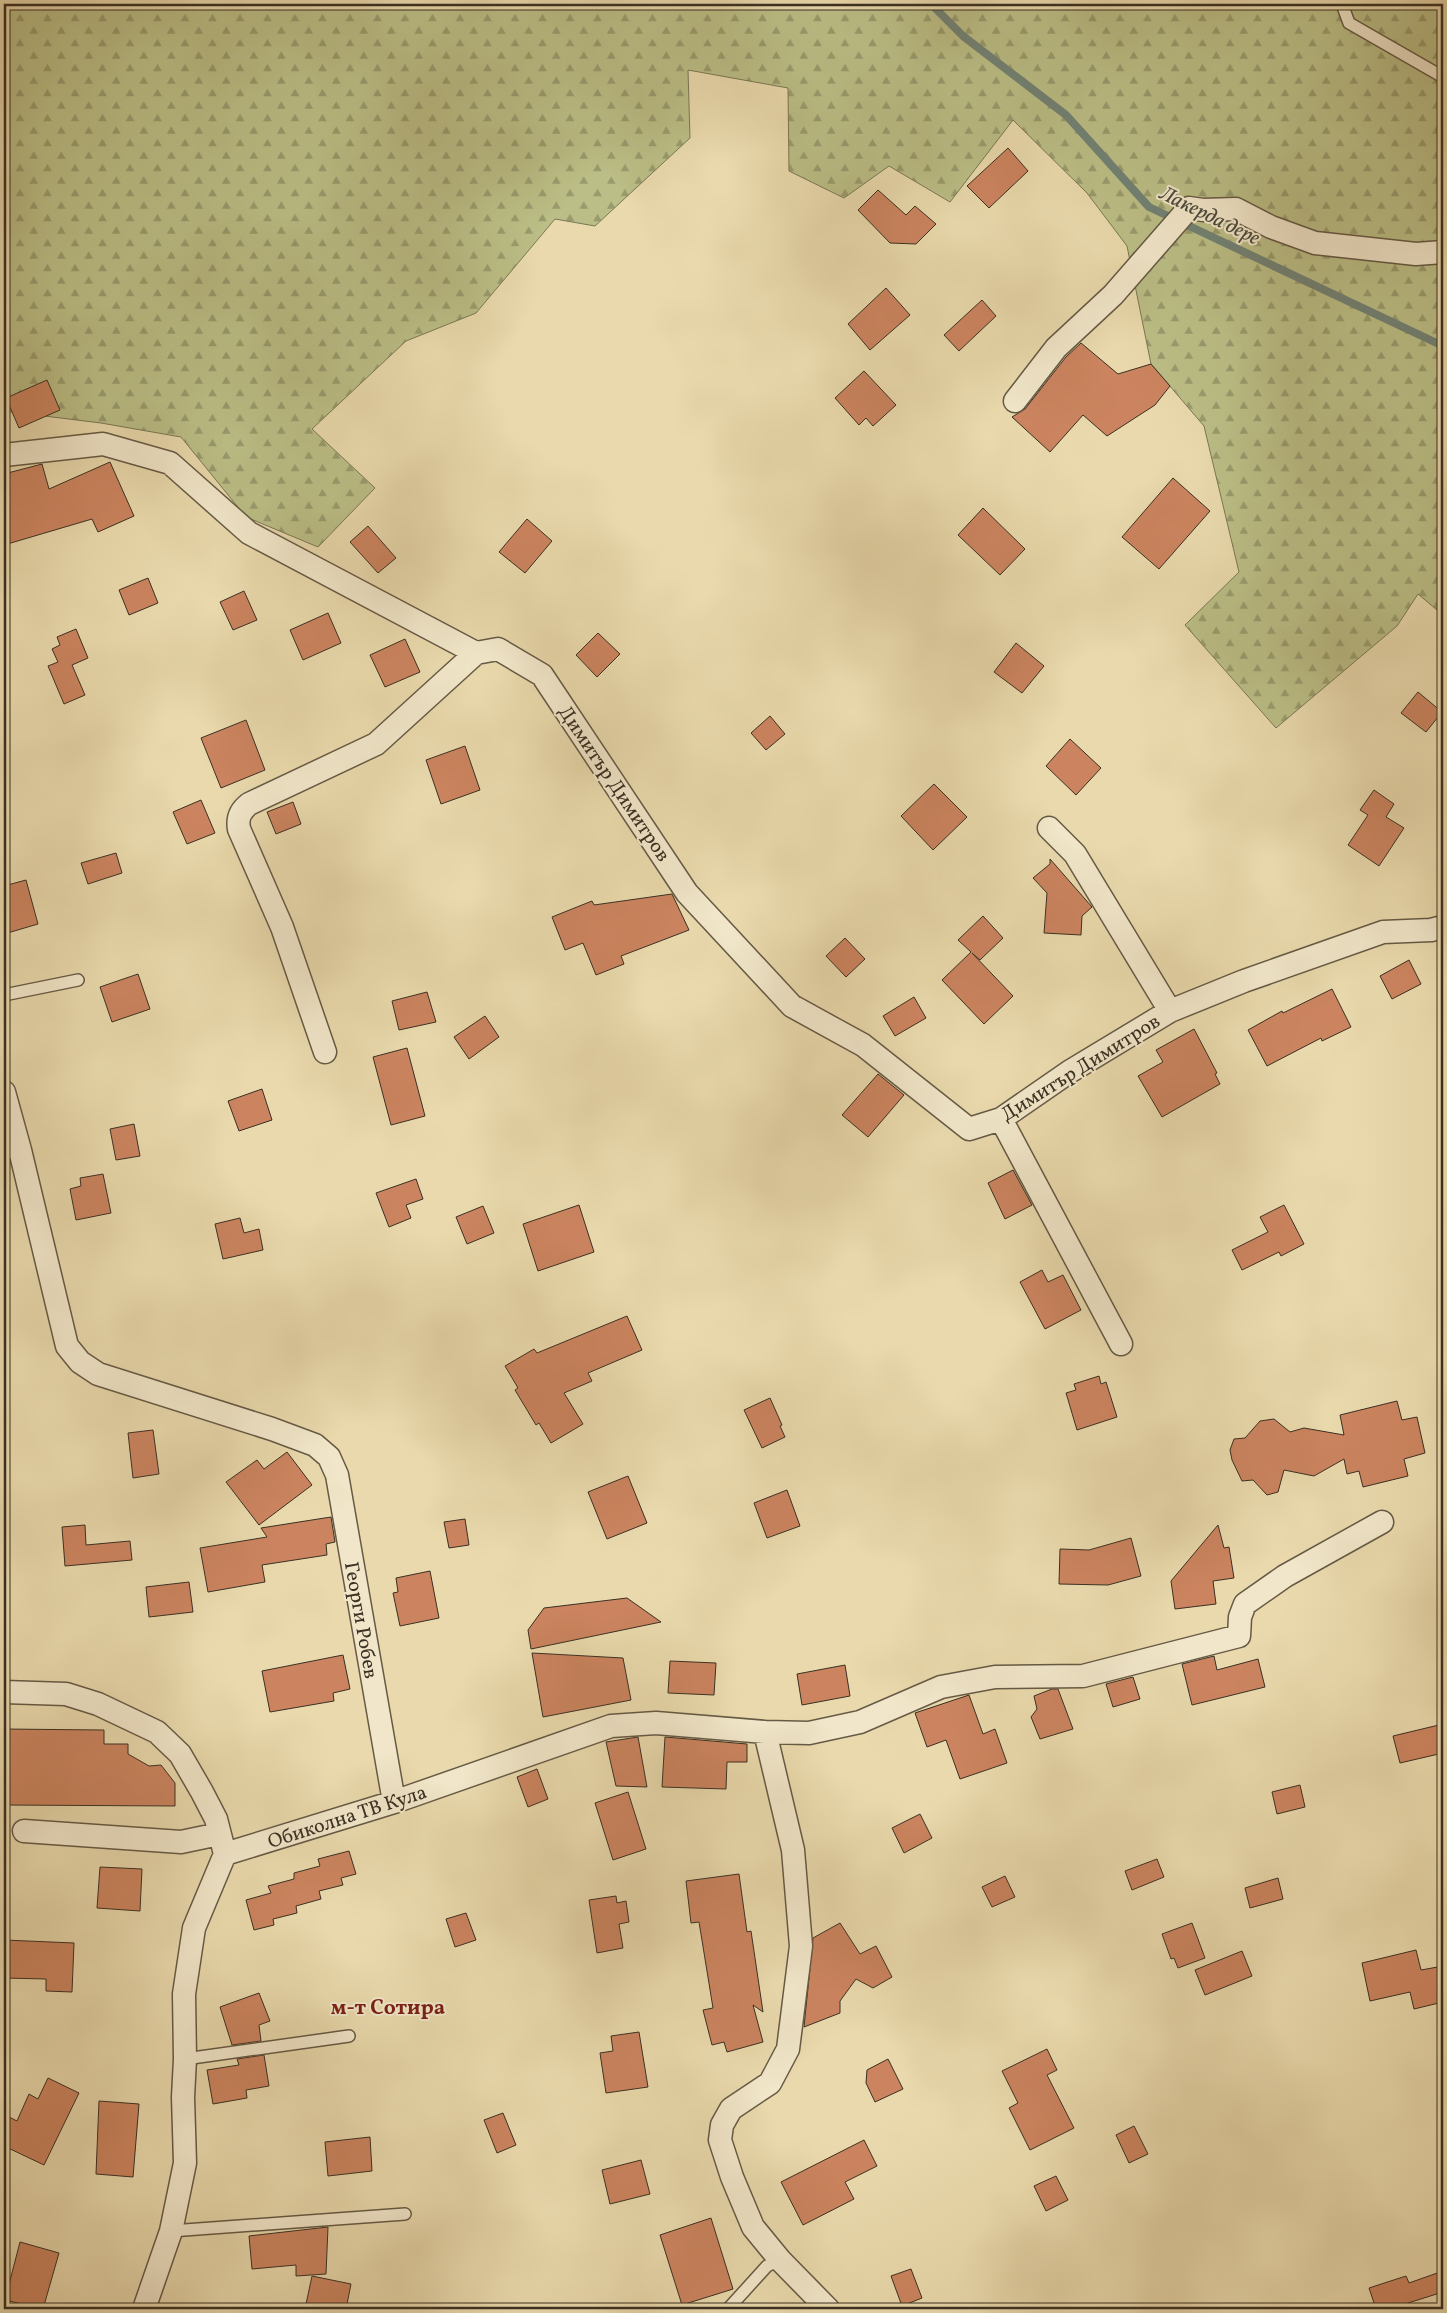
<svg xmlns="http://www.w3.org/2000/svg" width="1447" height="2313" viewBox="0 0 1447 2313" font-family="Vollkorn,serif">
<style>
.forest{fill:url(#forest-firs);stroke:#7a7754}
.lines{fill:none;stroke-linecap:round;stroke-linejoin:round}
.stream{stroke:#728375;stroke-width:8}
.building{fill:#cb845f;stroke:#3a3023}
.lane-casing{stroke:#665a45;stroke-width:14}
.street-casing{stroke:#665a45;stroke-width:25}
.lane{stroke:#f1e6c9;stroke-width:11}
.street{stroke:#f1e6c9;stroke-width:22}
.labels{text-anchor:middle;stroke-width:4;stroke-linejoin:round;paint-order:stroke}
.street-label{font-size:20px;fill:#3a3023;stroke:#f1e6c9}
.water-label{font-size:21px;font-style:italic;fill:#4d4c3e;stroke:#f1e6c9}
.neighbourhood-label{font-size:21px;font-weight:bold;fill:#7a1f14;stroke:#f1e6c9}
</style>
<defs>
<pattern id="forest-firs" width="22" height="20" patternUnits="userSpaceOnUse" patternTransform="scale(1.25)"><rect width="22" height="20" fill="#bbbe86"/><path d="M5 1l3.5 6h-7zM16 11l3.5 6h-7z" fill="#999b6d"/></pattern>
</defs>
<rect width="100%" height="100%" fill="#e9d9ac"/>
<filter id="stains"><feTurbulence type="fractalNoise" baseFrequency=".004" numOctaves="4"/><feColorMatrix values="0 0 0 0 .2 0 0 0 0 .09 0 0 0 0 .02 0 0 0 .5 -.17"/></filter>
<radialGradient id="worn" r=".72"><stop offset=".6" stop-color="#630" stop-opacity="0"/><stop offset="1" stop-color="#630" stop-opacity=".3"/></radialGradient>
<path class="forest" d="M 4,4 L 1443,4 L 1443,615 L 1418,594 L 1397,626 L 1276,728 L 1185,625 L 1239,572 L 1204,426 L 1151,364 L 1127,246 L 1087,193 L 1013,120 L 950,202 L 889,166 L 844,198 L 789,171 L 788,88 L 688,70 L 690,138 L 595,226 L 555,219 L 476,313 L 406,341 L 312,429 L 375,488 L 318,547 L 246,517 L 181,437 L 101,423 L 4,411 Z"/>
<g class="lines">
<path class="stream" d="M 931,4 L 963,36 L 1066,115 L 1149,207 L 1443,346"/>
</g>
<path class="building" d="M 1008,148 L 1028,171 L 989,208 L 967,186 Z
M 878,190 L 906,215 L 915,206 L 936,224 L 916,244 L 890,243 L 858,210 Z
M 886,288 L 910,315 L 870,350 L 848,324 Z
M 982,300 L 996,316 L 959,351 L 944,335 Z
M 1081,343 L 1118,374 L 1151,364 L 1170,386 L 1155,405 L 1107,436 L 1083,415 L 1050,452 L 1012,417 L 1025,409 L 1066,357 Z
M 864,371 L 896,405 L 873,426 L 866,418 L 859,425 L 835,398 Z
M 47,380 L 60,410 L 19,428 L 6,398 Z
M 110,462 L 134,516 L 98,532 L 92,519 L 4,545 L 4,474 L 42,464 L 49,489 Z
M 1173,478 L 1210,511 L 1159,569 L 1122,537 Z
M 983,508 L 1025,549 L 1000,575 L 958,535 Z
M 527,519 L 552,541 L 525,573 L 499,552 Z
M 368,526 L 396,558 L 378,573 L 350,542 Z
M 148,578 L 158,603 L 129,615 L 119,590 Z
M 244,591 L 257,620 L 233,630 L 220,602 Z
M 328,613 L 341,643 L 303,660 L 290,630 Z
M 76,629 L 88,658 L 72,665 L 85,695 L 64,704 L 48,666 L 58,662 L 52,649 L 60,645 L 57,637 Z
M 598,633 L 620,654 L 597,677 L 576,655 Z
M 405,639 L 420,672 L 385,687 L 370,655 Z
M 1016,643 L 1044,666 L 1022,693 L 994,672 Z
M 1418,692 L 1442,712 L 1426,732 L 1401,713 Z
M 770,716 L 785,734 L 766,750 L 751,733 Z
M 246,720 L 265,770 L 221,788 L 201,738 Z
M 1070,739 L 1101,768 L 1076,795 L 1046,766 Z
M 465,746 L 480,790 L 441,804 L 426,760 Z
M 934,784 L 967,817 L 933,850 L 901,816 Z
M 1374,790 L 1394,804 L 1386,817 L 1404,828 L 1379,866 L 1348,845 L 1368,815 L 1360,810 Z
M 201,800 L 215,833 L 187,844 L 173,812 Z
M 293,802 L 301,824 L 276,834 L 267,812 Z
M 116,853 L 122,873 L 88,884 L 81,863 Z
M 1050,859 L 1092,907 L 1082,916 L 1081,935 L 1044,933 L 1047,893 L 1033,878 L 1050,864 Z
M 26,880 L 38,924 L 4,934 L 4,886 Z
M 672,894 L 689,930 L 621,956 L 624,964 L 596,975 L 583,943 L 565,950 L 552,917 L 592,901 L 594,905 Z
M 983,916 L 1003,938 L 980,960 L 972,953 L 1013,996 L 984,1024 L 942,980 L 971,952 L 958,940 Z
M 845,938 L 865,959 L 846,977 L 826,956 Z
M 1409,960 L 1421,984 L 1392,999 L 1380,976 Z
M 138,974 L 150,1009 L 112,1022 L 100,987 Z
M 1332,989 L 1351,1027 L 1322,1041 L 1321,1038 L 1267,1066 L 1248,1030 L 1282,1011 L 1283,1013 Z
M 427,992 L 436,1022 L 399,1030 L 392,1001 Z
M 914,997 L 926,1018 L 895,1036 L 883,1016 Z
M 485,1016 L 499,1037 L 469,1059 L 454,1037 Z
M 1194,1029 L 1217,1073 L 1215,1074 L 1220,1084 L 1162,1117 L 1138,1076 L 1163,1062 L 1156,1050 Z
M 407,1048 L 425,1116 L 391,1125 L 373,1057 Z
M 878,1074 L 904,1095 L 868,1137 L 842,1115 Z
M 262,1089 L 272,1120 L 239,1131 L 228,1101 Z
M 134,1124 L 140,1156 L 116,1160 L 110,1129 Z
M 1013,1170 L 1032,1205 L 1005,1219 L 988,1183 Z
M 103,1174 L 111,1213 L 76,1220 L 70,1189 L 81,1186 L 80,1178 Z
M 416,1179 L 423,1199 L 406,1205 L 411,1218 L 389,1227 L 376,1193 Z
M 579,1205 L 594,1252 L 538,1271 L 523,1224 Z
M 1284,1205 L 1304,1244 L 1281,1256 L 1279,1252 L 1242,1270 L 1232,1250 L 1268,1232 L 1260,1217 Z
M 483,1206 L 494,1233 L 467,1244 L 456,1217 Z
M 240,1218 L 244,1233 L 259,1229 L 263,1250 L 223,1259 L 215,1224 Z
M 1042,1270 L 1048,1282 L 1063,1275 L 1081,1310 L 1045,1329 L 1020,1282 Z
M 627,1316 L 642,1350 L 588,1373 L 592,1381 L 564,1393 L 583,1424 L 551,1443 L 539,1423 L 536,1425 L 515,1390 L 518,1388 L 505,1366 L 534,1349 L 537,1353 Z
M 1099,1376 L 1101,1384 L 1106,1382 L 1117,1417 L 1077,1430 L 1066,1393 L 1076,1390 L 1074,1384 Z
M 770,1398 L 782,1425 L 780,1426 L 785,1437 L 762,1448 L 744,1410 Z
M 1397,1401 L 1402,1420 L 1417,1417 L 1425,1453 L 1404,1459 L 1408,1476 L 1363,1487 L 1359,1471 L 1347,1474 L 1344,1459 L 1314,1476 L 1284,1470 L 1278,1492 L 1267,1495 L 1253,1480 L 1242,1481 L 1232,1460 L 1230,1450 L 1234,1439 L 1245,1438 L 1260,1421 L 1274,1419 L 1290,1432 L 1304,1428 L 1344,1435 L 1340,1415 Z
M 153,1430 L 159,1474 L 133,1478 L 128,1433 Z
M 287,1452 L 312,1485 L 259,1525 L 226,1482 L 257,1460 L 264,1469 Z
M 628,1476 L 647,1523 L 607,1539 L 588,1492 Z
M 787,1490 L 800,1526 L 767,1538 L 754,1503 Z
M 331,1517 L 335,1542 L 326,1544 L 327,1555 L 262,1565 L 265,1582 L 208,1592 L 200,1548 L 267,1537 L 261,1528 Z
M 465,1519 L 469,1545 L 449,1548 L 444,1522 Z
M 85,1525 L 86,1545 L 130,1541 L 132,1560 L 65,1566 L 62,1527 Z
M 1218,1525 L 1224,1548 L 1229,1547 L 1234,1578 L 1213,1581 L 1216,1604 L 1175,1609 L 1171,1581 Z
M 1131,1538 L 1141,1576 L 1108,1585 L 1059,1584 L 1060,1549 L 1089,1550 Z
M 430,1571 L 439,1618 L 400,1626 L 393,1593 L 398,1592 L 396,1578 Z
M 189,1582 L 193,1612 L 149,1617 L 146,1587 Z
M 627,1598 L 661,1622 L 531,1649 L 528,1630 L 544,1608 Z
M 532,1653 L 623,1658 L 631,1700 L 543,1717 Z
M 343,1655 L 350,1689 L 333,1693 L 334,1701 L 270,1712 L 262,1671 Z
M 1214,1656 L 1217,1670 L 1258,1659 L 1265,1687 L 1192,1705 L 1182,1664 Z
M 670,1661 L 716,1663 L 714,1695 L 668,1693 Z
M 845,1665 L 850,1696 L 802,1705 L 797,1674 Z
M 1133,1677 L 1140,1699 L 1113,1707 L 1106,1684 Z
M 1052,1689 L 1058,1689 L 1073,1729 L 1040,1739 L 1031,1717 L 1037,1709 L 1034,1696 Z
M 969,1695 L 983,1734 L 995,1729 L 1007,1763 L 960,1779 L 946,1740 L 927,1747 L 915,1713 Z
M 1443,1724 L 1443,1753 L 1400,1763 L 1393,1736 Z
M 4,1729 L 104,1730 L 104,1744 L 128,1744 L 128,1754 L 149,1766 L 161,1765 L 175,1783 L 175,1806 L 4,1805 Z
M 638,1737 L 647,1787 L 616,1786 L 606,1742 Z
M 665,1737 L 747,1744 L 747,1762 L 727,1762 L 726,1789 L 662,1787 Z
M 537,1769 L 548,1799 L 528,1807 L 517,1777 Z
M 1300,1785 L 1305,1807 L 1277,1814 L 1272,1792 Z
M 628,1792 L 646,1849 L 613,1860 L 595,1803 Z
M 920,1814 L 932,1838 L 904,1853 L 892,1828 Z
M 349,1851 L 356,1874 L 341,1878 L 343,1885 L 319,1891 L 321,1899 L 296,1906 L 297,1913 L 273,1919 L 274,1925 L 254,1930 L 246,1900 L 271,1893 L 268,1886 L 294,1879 L 294,1873 L 320,1866 L 318,1859 Z
M 1157,1859 L 1164,1877 L 1132,1890 L 1125,1871 Z
M 100,1867 L 142,1869 L 140,1911 L 97,1908 Z
M 739,1874 L 747,1932 L 751,1931 L 763,2012 L 753,2005 L 763,2042 L 727,2052 L 724,2042 L 712,2045 L 703,2010 L 713,2008 L 699,1922 L 691,1923 L 686,1881 Z
M 1005,1876 L 1015,1897 L 992,1907 L 982,1887 Z
M 1278,1878 L 1283,1899 L 1250,1908 L 1245,1888 Z
M 616,1896 L 617,1903 L 626,1901 L 629,1922 L 619,1924 L 623,1948 L 597,1953 L 589,1900 Z
M 466,1913 L 476,1940 L 455,1947 L 446,1919 Z
M 840,1923 L 860,1954 L 876,1946 L 892,1977 L 873,1988 L 856,1979 L 840,2001 L 840,2013 L 804,2027 L 813,1938 Z
M 1192,1923 L 1205,1958 L 1178,1968 L 1174,1958 L 1171,1959 L 1162,1934 Z
M 4,1940 L 74,1943 L 72,1992 L 46,1991 L 46,1979 L 4,1978 Z
M 1416,1950 L 1421,1970 L 1443,1966 L 1443,2002 L 1414,2009 L 1410,1992 L 1370,2001 L 1362,1963 Z
M 1242,1951 L 1252,1976 L 1205,1995 L 1195,1970 Z
M 259,1993 L 270,2021 L 259,2025 L 261,2041 L 232,2045 L 220,2007 Z
M 639,2032 L 648,2087 L 606,2093 L 600,2053 L 613,2051 L 611,2036 Z
M 1047,2049 L 1057,2070 L 1047,2075 L 1074,2128 L 1030,2150 L 1009,2108 L 1018,2103 L 1002,2071 Z
M 264,2055 L 269,2086 L 246,2090 L 247,2098 L 213,2104 L 207,2070 L 239,2065 L 237,2059 Z
M 888,2059 L 903,2089 L 875,2102 L 866,2083 L 867,2070 Z
M 48,2078 L 79,2093 L 44,2165 L 4,2146 L 4,2129 L 9,2117 L 17,2121 L 29,2094 L 38,2099 Z
M 99,2101 L 139,2104 L 133,2177 L 96,2174 Z
M 503,2113 L 516,2145 L 497,2153 L 484,2120 Z
M 1134,2126 L 1148,2154 L 1129,2163 L 1116,2135 Z
M 370,2137 L 372,2171 L 328,2176 L 325,2142 Z
M 864,2140 L 877,2166 L 845,2182 L 854,2199 L 803,2225 L 781,2182 Z
M 641,2160 L 650,2194 L 610,2204 L 602,2170 Z
M 1056,2176 L 1068,2200 L 1046,2211 L 1034,2186 Z
M 711,2218 L 733,2289 L 682,2305 L 660,2235 Z
M 328,2227 L 326,2274 L 296,2276 L 296,2265 L 252,2269 L 249,2236 Z
M 20,2242 L 59,2253 L 43,2309 L 5,2300 Z
M 911,2269 L 922,2298 L 902,2306 L 891,2276 Z
M 1443,2271 L 1443,2292 L 1389,2309 L 1376,2309 L 1369,2288 L 1406,2276 L 1409,2283 Z
M 312,2276 L 351,2284 L 346,2309 L 305,2309 Z"/>
<g class="lines">
<defs>
<path id="lane" d="M 1342,4 L 1349,23 L 1443,77
M 4,995 L 78,980
M 4,1154 L 20,1150
M 185,2059 L 349,2036
M 171,2231 L 405,2214
M 728,2309 L 767,2266 L 780,2260"/>
<path id="street" d="M 1015,401 L 1056,348 L 1113,295 L 1189,208 L 1203,210 L 1236,209 L 1271,227 L 1315,243 L 1416,254 L 1443,252
M 4,455 L 103,444 L 170,463 L 249,533 L 476,653 L 498,649 L 542,675 L 687,893 L 792,1006 L 863,1045 L 969,1129 L 1001,1119 L 1069,1072 L 1170,1011 L 1244,981 L 1383,932 L 1431,930 L 1443,927
M 1049,828 L 1075,854 L 1170,1011
M 325,1052 L 282,927 L 239,829 C 237,818 240,811 249,804 L 376,744 L 476,653
M 4,1092 L 20,1150 L 67,1346 L 80,1362 L 98,1374 L 272,1429 L 315,1445 L 329,1457 L 337,1475 L 394,1802
M 1001,1119 L 1121,1344
M 4,1692 L 66,1694 L 98,1704 L 157,1732 L 180,1754 L 202,1792 L 216,1819 L 225,1854 L 394,1802 L 611,1726 L 656,1723 L 765,1732 L 809,1733 L 860,1722 L 941,1687 L 995,1677 L 1083,1676 L 1239,1636 L 1240,1617 L 1245,1604 L 1285,1576 L 1382,1522
M 765,1732 L 793,1850 L 801,1946 L 788,2049 L 770,2083 L 731,2109 L 722,2125 L 720,2140 L 732,2177 L 753,2227 L 780,2260 L 828,2309
M 24,1831 L 181,1842 L 219,1834
M 144,2309 L 171,2231 L 185,2163 L 183,2097 L 185,2059 L 184,1994 L 194,1928 L 225,1854"/>
</defs>
<use href="#lane" class="lane-casing"/>
<use href="#street" class="street-casing"/>
<use href="#lane" class="lane"/>
<use href="#street" class="street"/>
</g>
<g class="labels">
<g class="street-label">
<text transform="translate(615 783) rotate(56)" y="7">Димитър Димитров</text>
<text transform="translate(1080 1067) rotate(-32)" y="7">Димитър Димитров</text>
<text transform="translate(362 1620) rotate(80)" y="7">Георги Робев</text>
<text transform="translate(347 1816) rotate(-18)" y="7">Обиколна ТВ Кула</text>
</g>
<g class="water-label">
<text transform="translate(1210 215) rotate(26)" y="7">Лакерда дере</text>
</g>
<g class="neighbourhood-label">
<text x="388" y="2014">м-т Сотира</text>
</g>
</g>
<rect width="1447" height="2313" fill="none" stroke="#e9d9ac" stroke-width="20"/>
<rect x="5" y="5" width="1437" height="2303" fill="none" stroke="#3a3023" stroke-width="2.5"/>
<rect x="10" y="10" width="1427" height="2293" fill="none" stroke="#3a3023"/>
<rect width="100%" height="100%" filter="url(#stains)"/>
<rect width="100%" height="100%" fill="url(#worn)"/>
</svg>
